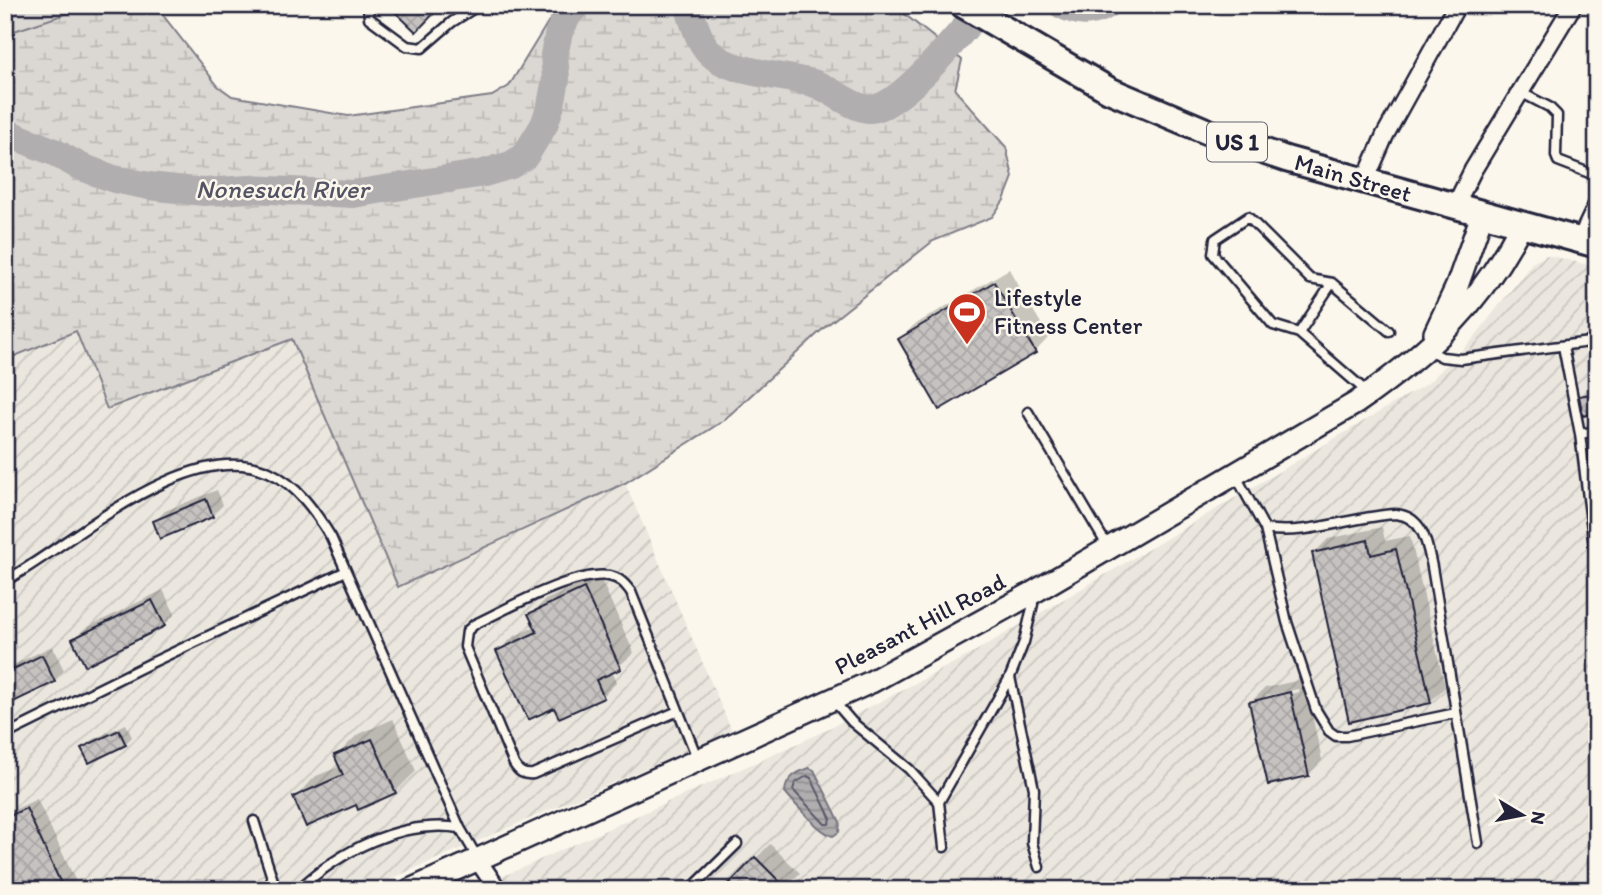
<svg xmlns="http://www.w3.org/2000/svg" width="1602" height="895" viewBox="0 0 1602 895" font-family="Itim,sans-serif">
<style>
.industrial{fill:url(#industrial-furrows)}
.grass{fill:#dbd8d3;stroke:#7e7d87;stroke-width:2}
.wetland{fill:url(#wetland-marsh);stroke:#7e7d87;stroke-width:2}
.water{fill:url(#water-rules);stroke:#787681;stroke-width:2}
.shadow{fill:#0003;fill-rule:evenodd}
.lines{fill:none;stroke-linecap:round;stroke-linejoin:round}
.shore{stroke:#5b5a6a;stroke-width:2}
.river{stroke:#b1aeb0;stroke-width:28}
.building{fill:url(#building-cross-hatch);stroke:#22223b;stroke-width:2}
.lane-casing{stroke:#22223b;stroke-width:13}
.street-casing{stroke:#22223b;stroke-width:21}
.secondary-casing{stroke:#22223b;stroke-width:26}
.primary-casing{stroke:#22223b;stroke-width:30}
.lane{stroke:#fbf7ec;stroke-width:8}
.street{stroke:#fbf7ec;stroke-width:16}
.secondary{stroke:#fbf7ec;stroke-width:21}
.primary{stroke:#fbf7ec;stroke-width:24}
.labels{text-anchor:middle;stroke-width:5;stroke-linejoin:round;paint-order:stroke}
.shield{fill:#fbf7ec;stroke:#636270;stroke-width:2}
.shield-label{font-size:23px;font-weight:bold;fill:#22223b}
.street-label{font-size:24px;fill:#22223b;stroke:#fbf7ec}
.poi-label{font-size:24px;fill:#22223b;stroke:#fbf7ec;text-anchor:start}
.water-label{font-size:26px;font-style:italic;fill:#545364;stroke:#fbf7ec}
</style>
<defs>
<pattern id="industrial-furrows" width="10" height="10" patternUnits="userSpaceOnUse" patternTransform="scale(1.75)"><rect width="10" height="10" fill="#ebe7df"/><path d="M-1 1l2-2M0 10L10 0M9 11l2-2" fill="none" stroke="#c9c6c0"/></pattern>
<pattern id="wetland-marsh" width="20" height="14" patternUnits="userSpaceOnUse" patternTransform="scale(1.75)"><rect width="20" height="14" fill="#dbd8d3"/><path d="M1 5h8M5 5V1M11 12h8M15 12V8" fill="none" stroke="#bcb9b6"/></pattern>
<pattern id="water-rules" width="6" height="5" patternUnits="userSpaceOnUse" patternTransform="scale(1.75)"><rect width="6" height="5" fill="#b1aeb0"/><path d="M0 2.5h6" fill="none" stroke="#908d90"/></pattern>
<pattern id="building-cross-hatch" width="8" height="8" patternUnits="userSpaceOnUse" patternTransform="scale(1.75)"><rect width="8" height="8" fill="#c6c2c0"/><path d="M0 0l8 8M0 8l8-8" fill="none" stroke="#aaa6a6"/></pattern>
</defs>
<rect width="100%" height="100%" fill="#fbf7ec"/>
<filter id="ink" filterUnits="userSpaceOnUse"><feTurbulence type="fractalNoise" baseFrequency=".0143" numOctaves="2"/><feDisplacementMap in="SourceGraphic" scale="14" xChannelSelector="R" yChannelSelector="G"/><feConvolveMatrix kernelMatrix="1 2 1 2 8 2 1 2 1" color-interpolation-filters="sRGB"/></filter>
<g filter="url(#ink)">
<path class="industrial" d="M 1547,255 L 1597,267 L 1597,890 L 473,890 L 814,736 L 969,655 L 1154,546 L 1428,383 L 1473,339 L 1532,263 Z
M 76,331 L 107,409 L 292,339 L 398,587 L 625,483 L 732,731 L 365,890 L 5,890 L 5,360 Z"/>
<path class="grass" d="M 5,5 L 99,5 L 5,38 Z"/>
<path class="wetland" d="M 93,5 L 155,5 L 218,86 L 232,96 L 348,116 L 492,96 L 509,86 L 548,22 L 563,5 L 893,5 L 962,60 L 955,90 L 1006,147 L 1013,177 L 1004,200 L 992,217 L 933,241 L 826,326 L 723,421 L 625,483 L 398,587 L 292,339 L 107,409 L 76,331 L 5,360 L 5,34 Z"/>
<path class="water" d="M 809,768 L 814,770 L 840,822 L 839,832 L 833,836 C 820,833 794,803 785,792 C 786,778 797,772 809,768 Z"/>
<path class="shadow" d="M 1009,269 L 1049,337 L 1035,352 L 900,339 L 914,325 Z
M 1597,391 L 1597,423 L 1594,412 L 1581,396 L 1585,393 Z
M 1593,439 L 1597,439 L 1597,494 L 1589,443 Z
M 217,490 L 223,505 L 212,516 L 155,521 L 165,511 Z
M 1382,527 L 1385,541 L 1410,536 L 1445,687 L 1430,702 L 1313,554 L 1328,539 Z
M 599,575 L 634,653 L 612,672 L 617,682 L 603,696 L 555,706 L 498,651 L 513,637 L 536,626 L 531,614 L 545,600 Z
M 163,590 L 175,614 L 164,625 L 74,639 L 84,629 Z
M 52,646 L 64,670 L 53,681 L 5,704 L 5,669 Z
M 1304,679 L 1322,760 L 1308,774 L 1251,702 L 1265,688 ZM 1298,689 L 1299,692 L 1265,700 L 1265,696 Z
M 393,719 L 416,771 L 395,792 L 357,803 L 295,797 L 316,776 L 341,766 L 336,756 L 357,735 Z
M 126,724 L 132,737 L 125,744 L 83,748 L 90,741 Z
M 37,799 L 80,890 L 9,890 L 5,882 L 5,814 Z
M 770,844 L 800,873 L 784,890 L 725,890 Z"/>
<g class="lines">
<path class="shore" d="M 807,776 L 811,778 L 831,819 L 829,824 L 825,824 L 793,790 L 795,783 Z"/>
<path class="river" d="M 688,5 C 694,23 699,45 715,57 C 736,73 786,76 813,83 C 830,88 856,111 871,109 C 902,107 963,30 984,5
M 1062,5 C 1078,13 1091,15 1107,5
M 5,132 L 54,152 L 79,166 L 114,179 L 149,186 L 204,192 L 249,189 L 353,194 L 484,173 L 511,165 L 525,156 L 544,125 L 551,105 L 556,79 L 554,55 L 559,32 L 569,13 L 578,5"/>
</g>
<path class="building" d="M 388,5 L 442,5 L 416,32 Z
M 994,282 L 1036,353 L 939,410 L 898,339 Z
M 1597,393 L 1597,413 L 1583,416 L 1579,396 Z
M 206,499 L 213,517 L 160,539 L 153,521 Z
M 1368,540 L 1371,555 L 1396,549 L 1431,703 L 1349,722 L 1312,553 Z
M 584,588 L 621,669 L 596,680 L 604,698 L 559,718 L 554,708 L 528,720 L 496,651 L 537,632 L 528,614 Z
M 152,600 L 165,626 L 85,666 L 72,639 Z
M 42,655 L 55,682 L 5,706 L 5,673 Z
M 1290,692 L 1309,776 L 1268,785 L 1249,702 Z
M 119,730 L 126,745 L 89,763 L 81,748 Z
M 372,739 L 396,793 L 358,810 L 356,805 L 306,827 L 293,797 L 343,775 L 334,755 Z
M 26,808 L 64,890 L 5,890 L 5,818 Z
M 755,857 L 788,890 L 723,890 Z"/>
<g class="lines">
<defs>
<path id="lane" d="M 368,5 L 369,18 L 407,46 L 422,48 L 452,22 L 479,5
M 1520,92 L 1549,107 L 1557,115 L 1556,156 L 1558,161 L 1597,176
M 1332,283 L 1310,279 L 1248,217 L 1215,239 L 1213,254 L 1273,325 L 1299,333 L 1367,392
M 1299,333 L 1332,283 L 1389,331
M 1563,346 L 1580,434 L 1597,431
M 1428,350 L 1442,357 L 1461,359 L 1597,341
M 1028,412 L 1108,547
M 1580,434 L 1597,570
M 1236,476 L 1265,529 C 1308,536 1353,516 1396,514 C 1424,517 1427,544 1432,567 L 1478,843
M 1265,529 L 1287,622 L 1316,710 L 1329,731 L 1336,736 L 1347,736 L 1456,713
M 5,581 C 72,544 188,436 269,472 C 297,485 315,511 331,537 L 460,828 L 477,857
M 1010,677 L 1034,789 L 1032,843 L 1039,867
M 833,700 L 852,722 L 909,769 L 939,802
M 678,711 L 533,774 C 523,775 519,772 514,764 L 465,647 L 467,631 L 475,624 C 509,608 573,571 609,576 C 620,578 625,584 631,592 L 698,760
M 5,735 L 151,663 L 346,571
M 254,821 L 276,890
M 944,847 L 939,802 L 1010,677 L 1024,642 L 1033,604 L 1029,595
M 298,890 C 340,851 401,819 460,828
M 690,890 L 737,844"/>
<path id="street" d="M 1365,181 L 1385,135 L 1457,5
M 1455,206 L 1473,170 L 1573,5
M 1580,241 L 1597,205
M 477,859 L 498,890"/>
<path id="secondary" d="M 1435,333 L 1457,286 L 1482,215
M 410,890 L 871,682 L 1029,595 L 1356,403 C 1429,352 1480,305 1521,225"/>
<path id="primary" d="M 963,5 L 1109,90 L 1213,134 L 1286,159 L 1597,245"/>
</defs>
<use href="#lane" class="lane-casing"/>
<use href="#street" class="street-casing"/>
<use href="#secondary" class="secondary-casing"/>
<use href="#primary" class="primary-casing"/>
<use href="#lane" class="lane"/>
<use href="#street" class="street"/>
<use href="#secondary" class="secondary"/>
<use href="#primary" class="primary"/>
</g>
</g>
<defs>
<symbol id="stadium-pin" viewBox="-11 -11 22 30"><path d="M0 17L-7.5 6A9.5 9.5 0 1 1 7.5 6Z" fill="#c8321e" stroke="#fbf7ec"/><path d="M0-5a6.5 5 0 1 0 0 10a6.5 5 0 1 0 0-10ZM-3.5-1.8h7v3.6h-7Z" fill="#fff"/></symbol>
</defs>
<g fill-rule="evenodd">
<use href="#stadium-pin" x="945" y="290" width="44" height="60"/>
</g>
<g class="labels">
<rect class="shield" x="1207" y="122.5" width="60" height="39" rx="5"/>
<g class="shield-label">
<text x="1237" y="150">US 1</text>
</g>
<g class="street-label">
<text transform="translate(1353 178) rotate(16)" y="8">Main Street</text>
<text transform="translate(920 624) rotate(-28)" y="8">Pleasant Hill Road</text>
</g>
<g class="poi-label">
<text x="994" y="306">Lifestyle<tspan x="994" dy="28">Fitness Center</tspan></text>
</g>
<g class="water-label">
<text x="282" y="198">Nonesuch River</text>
</g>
</g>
<rect width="1602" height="895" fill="none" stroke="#fbf7ec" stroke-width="28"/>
<rect x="14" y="14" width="1574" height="867" fill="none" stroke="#22223b" stroke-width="2.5" filter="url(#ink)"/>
<g transform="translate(1522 815) rotate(100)" stroke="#fbf7ec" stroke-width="5" paint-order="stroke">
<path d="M0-5L12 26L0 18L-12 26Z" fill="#22223b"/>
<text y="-10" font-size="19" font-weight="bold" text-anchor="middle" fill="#22223b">N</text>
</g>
</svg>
